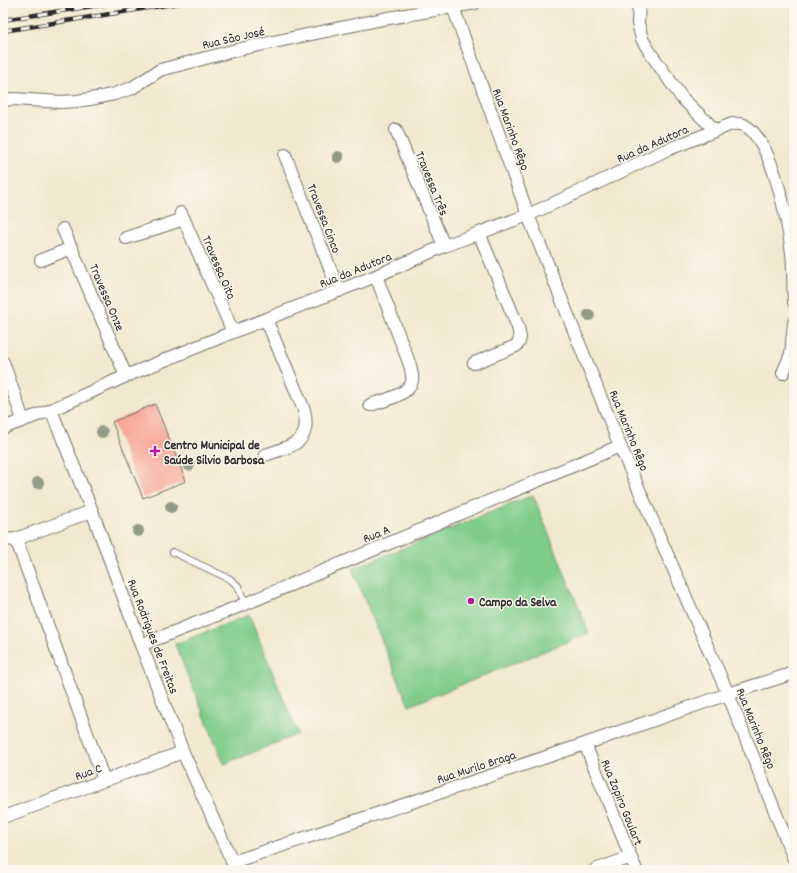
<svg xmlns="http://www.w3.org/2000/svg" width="797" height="873" viewBox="0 0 797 873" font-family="Dekko,sans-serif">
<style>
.green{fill:#7fcc8b;stroke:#557c5b}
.building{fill:#f7a597}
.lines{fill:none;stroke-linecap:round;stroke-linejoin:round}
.lane-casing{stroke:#706e64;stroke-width:8}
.street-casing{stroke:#706e64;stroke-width:14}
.lane{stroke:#fff;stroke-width:6}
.street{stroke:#fff;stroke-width:12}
.rail-casing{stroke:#2b2b2b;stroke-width:4.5}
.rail{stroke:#fbf7ec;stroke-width:3;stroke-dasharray:9;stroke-linecap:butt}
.tree{fill:#929b85}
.poi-dot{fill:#b5179e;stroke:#fbf7ec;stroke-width:1.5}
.labels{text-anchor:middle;stroke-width:3;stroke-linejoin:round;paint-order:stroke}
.street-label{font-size:13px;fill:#2b2b2b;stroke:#fbf7ec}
.poi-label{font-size:13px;font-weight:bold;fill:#2b2b2b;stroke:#fbf7ec;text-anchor:start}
</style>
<rect width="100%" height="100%" fill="#fbf7ec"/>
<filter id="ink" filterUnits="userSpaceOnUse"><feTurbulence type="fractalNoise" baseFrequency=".025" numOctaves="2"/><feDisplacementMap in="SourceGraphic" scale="8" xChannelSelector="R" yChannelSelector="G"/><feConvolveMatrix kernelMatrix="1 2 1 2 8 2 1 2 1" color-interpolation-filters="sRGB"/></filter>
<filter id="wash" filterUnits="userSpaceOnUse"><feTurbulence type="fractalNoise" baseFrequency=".012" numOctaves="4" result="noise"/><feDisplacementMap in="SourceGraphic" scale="16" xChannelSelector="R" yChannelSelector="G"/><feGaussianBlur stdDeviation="0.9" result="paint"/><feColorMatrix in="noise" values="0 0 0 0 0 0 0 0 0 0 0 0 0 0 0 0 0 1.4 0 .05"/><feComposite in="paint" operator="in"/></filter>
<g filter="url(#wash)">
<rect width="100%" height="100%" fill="#f1e9cf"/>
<path class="green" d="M 533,495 L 589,633 L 409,706 L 352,569 Z
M 249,615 L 298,734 L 224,764 L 175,644 Z"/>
<g id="blocks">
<path class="building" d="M 155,404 L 186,481 L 143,498 L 112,422 Z"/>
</g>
</g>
<g filter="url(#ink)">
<use href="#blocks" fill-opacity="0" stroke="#706e64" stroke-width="1"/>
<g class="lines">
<defs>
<path id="lane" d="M 173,552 L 230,579 L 238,586 L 245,604"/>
<path id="street" d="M 639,3 L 638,23 L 642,39 L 651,54 L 682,98 L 715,130
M 453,7 L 528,215 L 620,446 L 728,694 L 794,859
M 3,100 L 14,99 L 60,102 L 77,101 L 96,98 L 115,94 L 132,88 L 160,70 L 240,49 L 383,19 L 475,3
M 396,130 L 444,246
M 285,155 L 339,291
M 181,213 L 233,332
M 63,229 L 126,376
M 126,238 L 184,219
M 41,260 L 72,248
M 3,362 L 23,420
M 474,363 L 516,346 L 519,342 L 520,338 L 518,327 L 479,233
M 783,373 L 791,354 L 794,323
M 370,405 C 382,401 410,395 412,381 C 413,376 411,370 410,365 L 376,276
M 51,410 L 92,511 L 141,645 L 183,752 L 236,870
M 3,428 L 51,410 L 126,376 L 233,332 L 376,276 L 444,246 L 528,215 L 589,187 L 664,151 L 732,124 C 736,124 740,123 744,125 C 773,140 788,222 792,253 C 794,269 793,286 794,302
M 265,455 C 291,446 312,444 304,410 L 266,319
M 16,539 L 104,780
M 3,540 L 16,539 L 92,511
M 141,645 L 245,604 L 620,446
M 585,744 L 636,870
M 3,817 L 183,752
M 233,862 L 585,744 L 728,694 L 794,673
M 595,870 L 631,857"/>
</defs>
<use href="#lane" class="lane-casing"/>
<use href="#street" class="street-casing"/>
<use href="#lane" class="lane"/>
<use href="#street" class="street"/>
<defs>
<path id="rail" d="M 3,20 L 112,3
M 3,31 L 179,3"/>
</defs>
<use href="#rail" class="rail-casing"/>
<use href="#rail" class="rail"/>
</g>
<g class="tree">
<circle cx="338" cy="157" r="6"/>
<circle cx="589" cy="315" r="6"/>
<circle cx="102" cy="432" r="6"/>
<circle cx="189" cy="465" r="6"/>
<circle cx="38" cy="483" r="6"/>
<circle cx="171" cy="507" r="6"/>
<circle cx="138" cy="531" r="6"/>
</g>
</g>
<g class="poi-dot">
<path d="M153 445h4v4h4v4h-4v4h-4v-4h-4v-4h4z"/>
<circle cx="471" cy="601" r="4"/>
</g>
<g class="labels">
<g class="street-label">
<text transform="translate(233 37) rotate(-13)" y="5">Rua São José</text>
<text transform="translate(512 129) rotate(70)" y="5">Rua Marinho Rêgo</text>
<text transform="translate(652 143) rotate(-24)" y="5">Rua da Adutora</text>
<text transform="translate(433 183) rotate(68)" y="5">Travessa Três</text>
<text transform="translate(325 218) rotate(69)" y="5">Travessa Cinco</text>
<text transform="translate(220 267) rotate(67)" y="5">Travessa Oito</text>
<text transform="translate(355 269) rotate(-22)" y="5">Rua da Adutora</text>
<text transform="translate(108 297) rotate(67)" y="5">Travessa Onze</text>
<text transform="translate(630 430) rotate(68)" y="5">Rua Marinho Rêgo</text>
<text transform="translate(376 533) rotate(-23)" y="5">Rua A</text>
<text transform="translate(154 636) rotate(69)" y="5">Rua Rodrigues de Freitas</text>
<text transform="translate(757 728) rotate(68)" y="5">Rua Marinho Rêgo</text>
<text transform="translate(476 766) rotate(-18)" y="5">Rua Murilo Braga</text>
<text transform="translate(88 771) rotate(-20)" y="5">Rua C</text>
<text transform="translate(623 802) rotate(68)" y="5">Rua Zopiro Goulart</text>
</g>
<g class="poi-label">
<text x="164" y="449">Centro Municipal de<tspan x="164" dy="15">Saúde Silvio Barbosa</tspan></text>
<text x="479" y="606">Campo da Selva</text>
</g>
</g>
<rect width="797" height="873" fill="none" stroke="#fbf7ec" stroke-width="16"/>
</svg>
